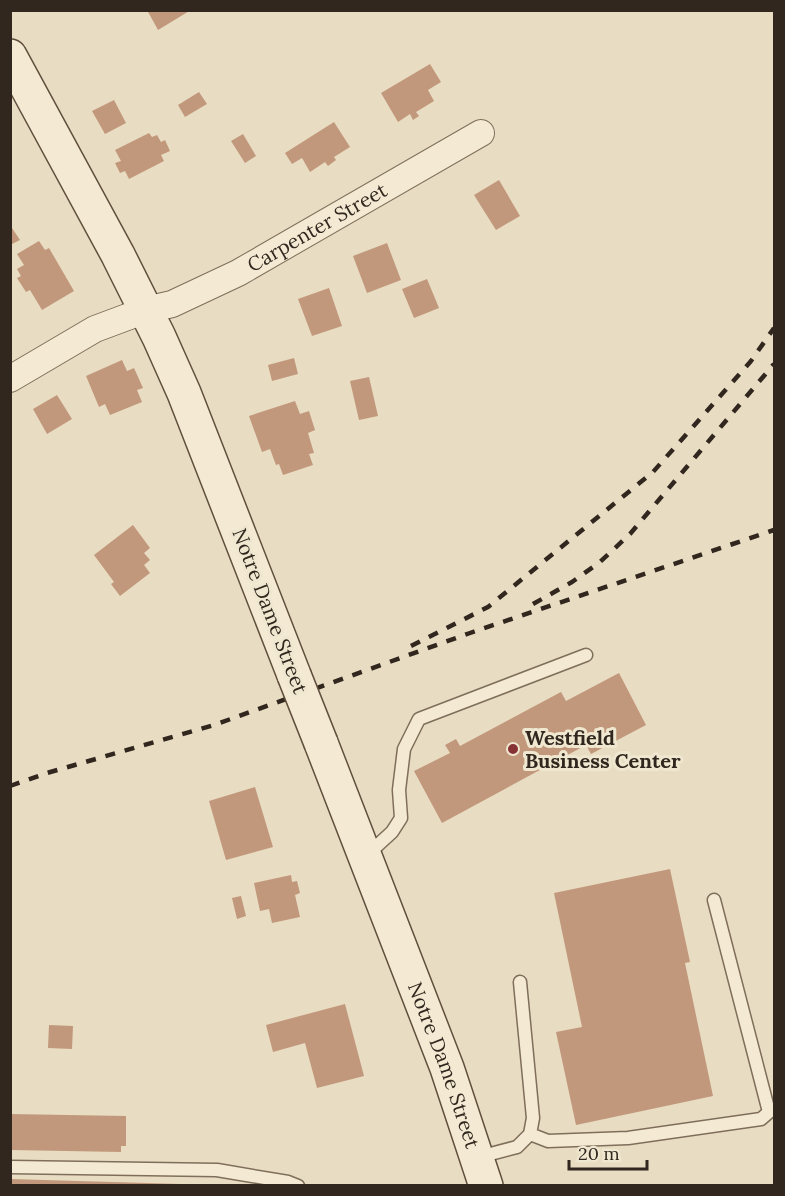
<svg xmlns="http://www.w3.org/2000/svg" width="785" height="1196" viewBox="0 0 785 1196" font-family="Lora,serif">
<style>
.building{fill:#c2987c}
.lines{fill:none;stroke-linecap:round;stroke-linejoin:round}
.service-casing{stroke:#7f6e5b;stroke-width:15}
.minor-casing{stroke:#7f6e5b;stroke-width:28}
.secondary-casing{stroke:#614f3e;stroke-width:36}
.service{stroke:#f4ead4;stroke-width:12}
.minor{stroke:#f4ead4;stroke-width:26}
.secondary{stroke:#f4ead4;stroke-width:33}
.rail{stroke:#31271e;stroke-width:4.5;stroke-dasharray:10 10;stroke-linecap:butt}
.secondary-bridge-casing{stroke:#614f3e;stroke-width:36;stroke-linecap:butt}
.secondary-bridge{stroke:#f4ead4;stroke-width:33}
.poi-dot{fill:#873234;stroke:#f0e7d0;stroke-width:2}
.labels{text-anchor:middle;stroke-width:6;stroke-linejoin:round;paint-order:stroke}
.street-label{font-size:20px;fill:#31271e;stroke:#f0e7d0}
.poi-label{font-size:20px;font-weight:bold;fill:#31271e;stroke:#f0e7d0;text-anchor:start}
</style>
<rect width="100%" height="100%" fill="#e8dcc2"/>
<path class="building" d="M 147,10 L 191,10 L 158,30 Z
M 430,64 L 441,82 L 428,90 L 434,101 L 416,112 L 419,116 L 413,120 L 410,114 L 398,122 L 381,93 Z
M 199,92 L 207,104 L 185,117 L 178,105 Z
M 114,100 L 126,123 L 105,134 L 92,111 Z
M 334,122 L 350,147 L 334,157 L 336,160 L 328,166 L 325,162 L 310,172 L 302,158 L 292,164 L 285,153 Z
M 149,133 L 152,137 L 157,135 L 161,142 L 165,140 L 170,151 L 161,155 L 164,161 L 129,179 L 125,171 L 120,173 L 115,163 L 121,161 L 115,150 Z
M 243,134 L 256,156 L 245,163 L 231,141 Z
M 499,180 L 520,216 L 496,230 L 474,195 Z
M 10,225 L 20,240 L 10,245 Z
M 39,241 L 45,250 L 49,248 L 74,291 L 42,310 L 30,290 L 26,292 L 17,278 L 21,276 L 17,269 L 24,265 L 17,254 Z
M 387,243 L 401,280 L 367,293 L 353,256 Z
M 427,279 L 439,308 L 414,318 L 402,289 Z
M 329,288 L 342,326 L 312,336 L 298,299 Z
M 294,358 L 298,374 L 272,381 L 268,365 Z
M 122,360 L 127,371 L 134,368 L 143,388 L 137,390 L 142,402 L 110,415 L 105,404 L 99,407 L 86,376 Z
M 369,377 L 378,416 L 359,420 L 350,381 Z
M 57,395 L 72,419 L 47,434 L 33,409 Z
M 295,401 L 300,414 L 309,411 L 315,430 L 308,433 L 314,453 L 309,454 L 313,465 L 283,475 L 279,464 L 276,465 L 270,449 L 262,452 L 249,416 Z
M 133,525 L 150,548 L 144,553 L 150,560 L 144,565 L 150,573 L 120,596 L 111,584 L 114,582 L 94,555 Z
M 619,673 L 646,725 L 591,754 L 586,745 L 442,823 L 414,771 L 450,753 L 445,745 L 456,739 L 460,746 L 561,692 L 566,701 Z
M 255,787 L 273,847 L 226,860 L 209,801 Z
M 670,869 L 690,962 L 685,963 L 713,1096 L 576,1125 L 556,1032 L 582,1027 L 554,893 Z
M 291,875 L 292,882 L 297,881 L 300,893 L 295,895 L 300,917 L 272,923 L 269,909 L 260,911 L 254,883 Z
M 241,896 L 246,916 L 237,919 L 232,898 Z
M 345,1004 L 364,1076 L 317,1088 L 305,1043 L 273,1052 L 266,1025 Z
M 49,1025 L 73,1026 L 72,1049 L 48,1048 Z
M 10,1114 L 126,1116 L 126,1146 L 121,1146 L 121,1152 L 10,1150 Z
M 10,1179 L 181,1184 L 180,1186 L 10,1186 Z"/>
<g class="lines">
<defs>
<path id="service" d="M 368,854 L 392,832 L 401,818 L 399,790 L 404,749 L 419,719 L 586,655
M 530,1134 L 548,1141 L 628,1138 L 761,1119 L 769,1112 L 714,900
M 479,1157 L 517,1147 L 530,1134 L 533,1118 L 520,982
M 10,1167 L 217,1170 L 288,1182 L 298,1186"/>
<g id="minor">
<path id="s1" d="M 10,379 L 95,329 L 146,310 L 172,304 L 238,273 L 481,133"/>
</g>
<g id="secondary">
<path d="M 10,56 L 118,255 L 159,337 L 184,393 L 294,675"/>
<path id="s2" d="M 321,743 L 447,1068 L 486,1186"/>
</g>
</defs>
<use href="#service" class="service-casing"/>
<use href="#minor" class="minor-casing"/>
<use href="#secondary" class="secondary-casing"/>
<use href="#service" class="service"/>
<use href="#minor" class="minor"/>
<use href="#secondary" class="secondary"/>
<path class="rail" d="M 533,604 L 572,582 L 600,562 L 630,534 L 774,364
M 411,646 L 488,607 L 653,472 L 751,361 L 774,328
M 10,786 L 47,773 L 214,725 L 470,633 L 774,530"/>
<defs>
<path id="secondary-bridge" d="M 294,675 L 321,743"/>
</defs>
<use href="#secondary-bridge" class="secondary-bridge-casing"/>
<use href="#secondary-bridge" class="secondary-bridge"/>
</g>
<circle class="poi-dot" cx="513" cy="749" r="6"/>
<g class="labels">
<g class="street-label">
<text dy="7" stroke="none"><textPath href="#s1" startOffset="344">Carpenter Street</textPath></text>
<text transform="translate(270 611) rotate(69)" y="7">Notre Dame Street</text>
<text dy="7" stroke="none"><textPath href="#s2" startOffset="345">Notre Dame Street</textPath></text>
</g>
<g class="poi-label">
<text x="525" y="745">Westfield<tspan x="525" dy="23">Business Center</tspan></text>
</g>
</g>
<rect width="785" height="1196" fill="none" stroke="#31271e" stroke-width="24"/>
<path d="M569 1160v9h78v-9" fill="none" stroke="#31271e" stroke-width="3"/>
<text x="578" y="1160" font-size="18" fill="#31271e" stroke="#f0e7d0" stroke-width="4.5" paint-order="stroke">20 m</text>
</svg>
